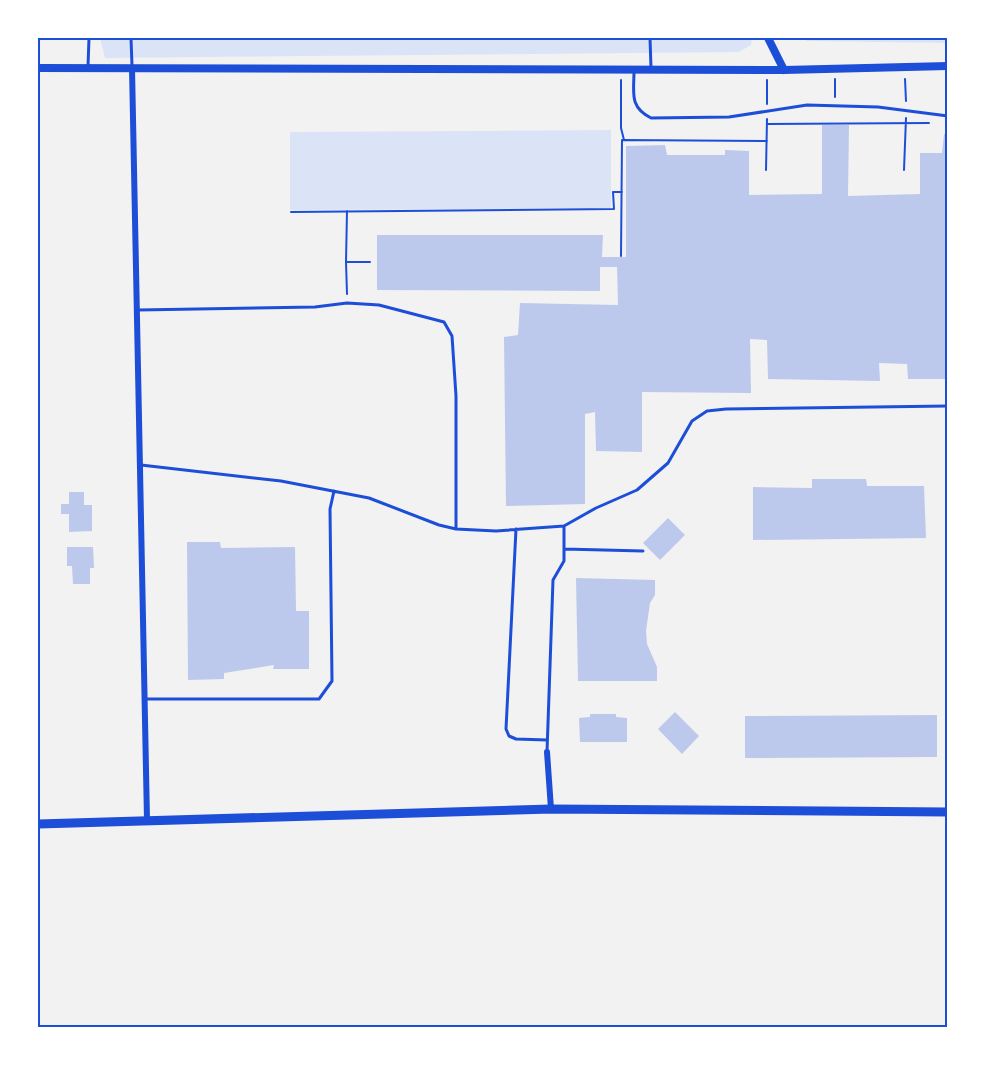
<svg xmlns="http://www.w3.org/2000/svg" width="985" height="1065" viewBox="0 0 985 1065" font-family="'Varela Round',sans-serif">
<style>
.green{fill:#dbe4f7}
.building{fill:#bdc9ec}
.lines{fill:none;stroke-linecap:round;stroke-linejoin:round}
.path{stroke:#1d4ed8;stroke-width:2}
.service{stroke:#1d4ed8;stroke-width:3}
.minor{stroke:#1d4ed8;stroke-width:6}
.tertiary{stroke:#1d4ed8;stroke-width:8}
.secondary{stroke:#1d4ed8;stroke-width:9}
.neatline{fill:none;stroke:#1d4ed8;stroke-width:2}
</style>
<rect width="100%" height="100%" fill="#f2f2f2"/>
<path class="green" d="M 100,38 L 752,38 L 751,45 L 739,52 L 105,58 Z
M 805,38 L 947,38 L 948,43 L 807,41 Z
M 611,130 L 611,208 L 290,210 L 290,132 Z"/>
<path class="building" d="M 822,125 L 849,125 L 848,196 L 920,194 L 920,153 L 942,153 L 944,134 L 948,134 L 948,379 L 908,379 L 907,364 L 879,363 L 880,381 L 768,379 L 767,340 L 750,339 L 751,393 L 642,392 L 642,452 L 596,451 L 595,412 L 585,414 L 585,504 L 506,506 L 504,337 L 518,335 L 520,303 L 618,305 L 617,267 L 600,267 L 600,291 L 377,290 L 377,235 L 603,235 L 602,257 L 626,257 L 626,146 L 665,145 L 667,155 L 725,155 L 725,150 L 749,151 L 749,195 L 822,194 Z
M 812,479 L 866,479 L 867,486 L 924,486 L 926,538 L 753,540 L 753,487 L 812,488 Z
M 69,492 L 84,492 L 84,505 L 92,505 L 92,531 L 69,532 L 69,514 L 61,514 L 61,504 L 69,504 Z
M 668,518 L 685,535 L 660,560 L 643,543 Z
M 187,542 L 220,542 L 221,548 L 295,547 L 296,611 L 309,611 L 309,669 L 273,669 L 274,665 L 224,673 L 224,679 L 188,680 Z
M 67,547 L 93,547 L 94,568 L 90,568 L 90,584 L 73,584 L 72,566 L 67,566 Z
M 576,578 L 655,580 L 655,595 L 650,603 L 646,631 L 647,644 L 657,667 L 657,681 L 578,681 Z
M 675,712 L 699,736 L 682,754 L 658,729 Z
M 590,714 L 616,714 L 616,717 L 627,718 L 627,742 L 580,742 L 579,718 L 590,717 Z
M 937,715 L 937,757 L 745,758 L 745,716 Z"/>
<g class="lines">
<path class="path" d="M 835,79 L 835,97
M 905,79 L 906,101
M 621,80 L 621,128 L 624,140
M 767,80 L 767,104
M 767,124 L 929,123
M 766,170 L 767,119
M 904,170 L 906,118
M 347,211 L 346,262 L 370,262
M 291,212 L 614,209 L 613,192 L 622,192
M 621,256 L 622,140 L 767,141
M 346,262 L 347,294"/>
<path class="service" d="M 131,38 L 132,66
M 650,38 L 651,68
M 88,66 L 89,38
M 634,71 C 634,93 629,107 651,118 L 729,117 L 807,105 L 878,107 L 948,116
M 138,310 L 315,307 L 347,303 L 379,305 L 444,322 L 452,336 L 456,396 L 456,528
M 141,465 L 281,481 L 369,498 L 439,525 L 456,529 L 496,531 L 564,526 L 596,508 L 637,490 L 668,463 L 692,421 L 707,411 L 726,409 L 948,406
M 516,529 L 506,729 L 509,736 L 516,739 L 547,740
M 564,549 L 643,551
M 146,699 L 319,699 L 332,681 L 330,509 L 334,491
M 547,752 L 553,580 L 564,561 L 564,526"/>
<path class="minor" d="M 132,68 L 147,820
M 547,752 L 551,809"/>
<path class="tertiary" d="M 768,38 L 784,70
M 38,68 L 784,70 L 948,66"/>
<path class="secondary" d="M 38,824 L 551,809 L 948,812"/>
</g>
<rect width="985" height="1065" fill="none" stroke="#ffffff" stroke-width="78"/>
<rect x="39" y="39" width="907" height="987" class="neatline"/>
</svg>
